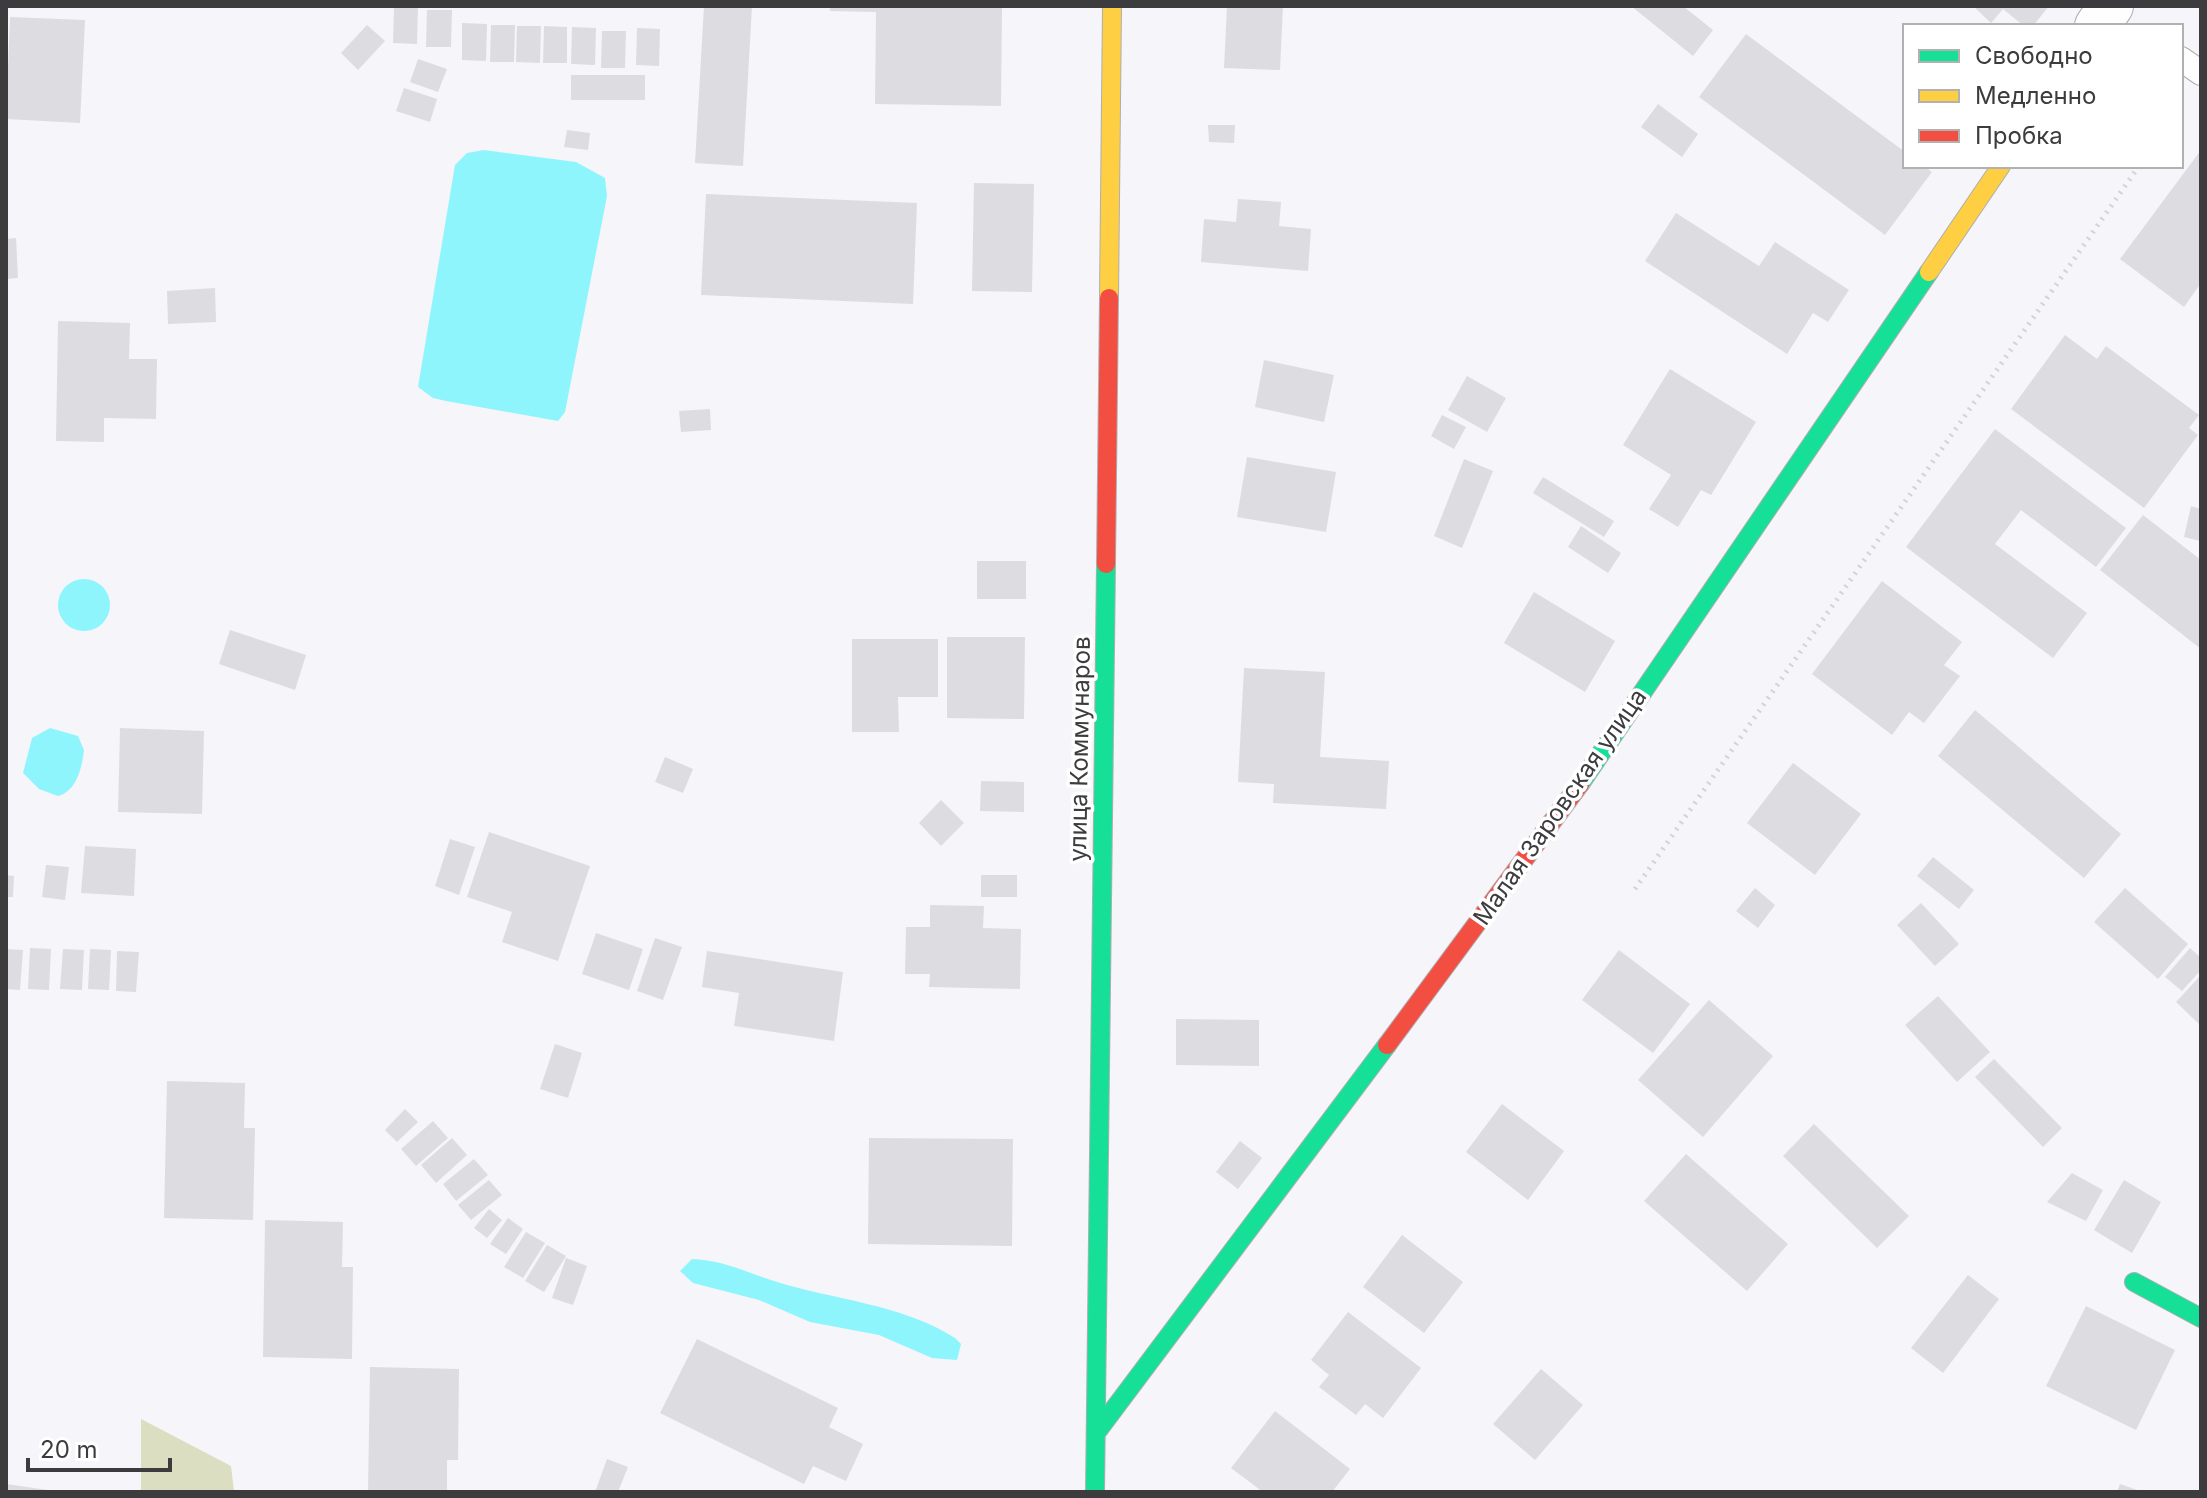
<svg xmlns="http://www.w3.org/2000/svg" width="2207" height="1498" viewBox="0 0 2207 1498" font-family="Inter,sans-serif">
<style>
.green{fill:#dbdec0}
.water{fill:#8ff5fd}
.building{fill:#dddde1}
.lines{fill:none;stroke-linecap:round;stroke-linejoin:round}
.lane-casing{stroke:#aeaeb1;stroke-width:26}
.street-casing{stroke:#aeaeb1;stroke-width:46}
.fast-casing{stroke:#aeaeb1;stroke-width:20}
.slow-casing{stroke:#aeaeb1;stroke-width:20}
.jam-casing{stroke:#aeaeb1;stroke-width:20}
.path{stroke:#d4d4d5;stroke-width:5;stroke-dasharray:2 6;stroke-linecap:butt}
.lane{stroke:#fefefe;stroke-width:24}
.street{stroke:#fefefe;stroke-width:44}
.fast{stroke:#16e098;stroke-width:18}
.slow{stroke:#ffcf43;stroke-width:18}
.jam{stroke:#f24e42;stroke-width:18}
.labels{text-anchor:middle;stroke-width:7;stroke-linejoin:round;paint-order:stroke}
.street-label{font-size:24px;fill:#3c3c3e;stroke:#fff}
</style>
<rect width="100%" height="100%" fill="#f5f5fa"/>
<path class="green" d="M 141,1419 L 231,1466 L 234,1492 L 141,1492 Z"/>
<path class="water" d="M 484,150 L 576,162 L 605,178 L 607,196 L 565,412 L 558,421 L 446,401 L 433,398 L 418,387 L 455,165 L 467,153 Z
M58 605a26 26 0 1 1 52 0a26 26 0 1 1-52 0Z
M 50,728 L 78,736 L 84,750 C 82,767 77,791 58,796 L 39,789 L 23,773 L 32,738 Z
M 692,1259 C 723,1260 745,1272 774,1281 C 834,1300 902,1304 955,1338 L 961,1344 L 957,1360 L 932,1358 L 879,1335 L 810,1322 L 759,1300 L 693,1283 L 680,1271 Z"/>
<path class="building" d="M 394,6 L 418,7 L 417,44 L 393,43 Z
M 704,6 L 752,6 L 743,166 L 695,163 Z
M 830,6 L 1002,6 L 1001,106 L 875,104 L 876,12 L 830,11 Z
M 1227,6 L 1283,6 L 1280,70 L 1224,68 Z
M 1631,6 L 1683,6 L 1713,30 L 1693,56 Z
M 1973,6 L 2049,6 L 2033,26 L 2024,26 L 2003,9 L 1991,23 Z
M 427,10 L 452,10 L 451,47 L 426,47 Z
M 10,17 L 85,20 L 80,123 L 6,119 Z
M 462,23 L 487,24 L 486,61 L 462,60 Z
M 367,25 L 385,41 L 358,70 L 341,53 Z
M 491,25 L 515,25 L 514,62 L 490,62 Z
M 517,26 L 541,26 L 540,63 L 516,62 Z
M 544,26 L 567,27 L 567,63 L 543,63 Z
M 572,27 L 596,28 L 595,65 L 571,64 Z
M 637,28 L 660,29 L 659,66 L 636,65 Z
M 602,31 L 626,31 L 625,68 L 601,68 Z
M 1746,34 L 1905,152 L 1905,166 L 1924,166 L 1932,172 L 1885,235 L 1699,97 Z
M 418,59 L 447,69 L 438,92 L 410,82 Z
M 571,75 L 645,75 L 645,100 L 571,100 Z
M 404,88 L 437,99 L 430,122 L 396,111 Z
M 1658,104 L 1698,134 L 1682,157 L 1641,127 Z
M 1208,125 L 1235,125 L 1234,143 L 1209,142 Z
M 567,130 L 590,133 L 588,150 L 564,147 Z
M 2201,150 L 2201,283 L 2184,307 L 2120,259 Z
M 974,183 L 1034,184 L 1032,292 L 972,291 Z
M 706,194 L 917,203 L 913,304 L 701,295 Z
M 1238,199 L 1281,202 L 1279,226 L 1311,229 L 1308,271 L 1201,262 L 1204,219 L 1236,222 Z
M 1676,213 L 1759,266 L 1775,242 L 1849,290 L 1828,322 L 1813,313 L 1787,354 L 1645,261 Z
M 16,238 L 18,278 L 6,279 L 6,239 Z
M 215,288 L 216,322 L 168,324 L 167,291 Z
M 58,321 L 130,323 L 129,359 L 157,359 L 156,419 L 104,418 L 104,442 L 56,441 Z
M 2065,335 L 2097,359 L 2106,346 L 2199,415 L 2189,428 L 2198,435 L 2144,508 L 2011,409 Z
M 1264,360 L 1334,375 L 1324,422 L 1255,407 Z
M 1670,369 L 1756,422 L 1711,495 L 1701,490 L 1678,527 L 1649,509 L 1671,475 L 1623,445 Z
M 1467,376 L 1506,398 L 1487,432 L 1448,410 Z
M 710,409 L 711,430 L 681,432 L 679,411 Z
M 1442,415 L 1466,427 L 1454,449 L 1431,436 Z
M 1995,429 L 2126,528 L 2096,567 L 2021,510 L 1995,544 L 2087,613 L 2053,658 L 1906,547 Z
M 1247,457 L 1336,472 L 1326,532 L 1237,517 Z
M 1464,459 L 1493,471 L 1462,548 L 1434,536 Z
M 1543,477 L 1614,521 L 1604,537 L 1533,493 Z
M 2191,506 L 2201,509 L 2200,541 L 2184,537 Z
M 2143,515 L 2201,560 L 2201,649 L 2100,570 Z
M 1581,526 L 1621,553 L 1608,573 L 1568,547 Z
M 977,561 L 1026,561 L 1026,599 L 977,599 Z
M 1882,581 L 1962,642 L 1944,665 L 1960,676 L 1924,723 L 1909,712 L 1892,735 L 1812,674 Z
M 1534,592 L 1615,641 L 1585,692 L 1504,643 Z
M 230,630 L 306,655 L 295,690 L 219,664 Z
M 947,637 L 1025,637 L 1024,719 L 947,718 Z
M 852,639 L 938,639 L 938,697 L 898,697 L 899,732 L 852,732 Z
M 1244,668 L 1325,672 L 1320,757 L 1389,761 L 1386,809 L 1273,803 L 1274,784 L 1238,782 Z
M 1975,710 L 2121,834 L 2084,878 L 1938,756 Z
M 120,728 L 204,731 L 202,814 L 118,812 Z
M 665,757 L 693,769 L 683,793 L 655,782 Z
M 1793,763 L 1861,814 L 1815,875 L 1747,823 Z
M 981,781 L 1024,782 L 1024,812 L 980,811 Z
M 941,800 L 964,823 L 941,846 L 919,823 Z
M 489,832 L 590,866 L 558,961 L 502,942 L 512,912 L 467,897 Z
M 450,839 L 475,847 L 459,895 L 435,886 Z
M 85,846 L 136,849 L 134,896 L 81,893 Z
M 1933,857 L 1974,890 L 1959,909 L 1917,876 Z
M 46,865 L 69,867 L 65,900 L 42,897 Z
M 6,875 L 14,876 L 13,897 L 6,897 Z
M 981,875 L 1017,875 L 1017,897 L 981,897 Z
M 1755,888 L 1775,905 L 1758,928 L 1736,911 Z
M 2125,888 L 2188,944 L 2158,979 L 2094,922 Z
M 1921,903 L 1959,944 L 1935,966 L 1897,925 Z
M 930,905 L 984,906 L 983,928 L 1021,929 L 1020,989 L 929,987 L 930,974 L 905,974 L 906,927 L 930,927 Z
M 596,933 L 643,949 L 629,990 L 582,974 Z
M 655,938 L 682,947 L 663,1000 L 637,991 Z
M 30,948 L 51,949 L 49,990 L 28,989 Z
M 2190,948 L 2201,958 L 2201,970 L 2182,991 L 2165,977 Z
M 6,949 L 23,950 L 20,990 L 6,989 Z
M 63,949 L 84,950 L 82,990 L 60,989 Z
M 90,949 L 111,950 L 109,990 L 88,989 Z
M 1619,950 L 1690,1004 L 1653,1053 L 1582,1000 Z
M 117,951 L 139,952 L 136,992 L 116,991 Z
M 707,951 L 843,972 L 834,1041 L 734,1026 L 739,993 L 702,987 Z
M 2201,975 L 2201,1026 L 2176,1002 Z
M 1938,996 L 1990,1052 L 1957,1082 L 1905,1025 Z
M 1709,1000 L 1773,1056 L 1703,1137 L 1638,1080 Z
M 1176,1019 L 1259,1020 L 1259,1066 L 1176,1065 Z
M 555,1044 L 582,1053 L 568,1098 L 540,1089 Z
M 1994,1059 L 2062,1128 L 2043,1147 L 1975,1077 Z
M 167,1081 L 245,1083 L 244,1128 L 255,1128 L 253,1220 L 164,1218 Z
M 1502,1104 L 1564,1151 L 1528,1200 L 1466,1152 Z
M 405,1109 L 418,1122 L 397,1142 L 385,1130 Z
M 433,1121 L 448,1138 L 416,1166 L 401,1149 Z
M 1814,1124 L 1909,1216 L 1877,1248 L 1783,1156 Z
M 452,1138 L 467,1155 L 436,1183 L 421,1165 Z
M 869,1138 L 1013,1139 L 1012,1246 L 868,1244 Z
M 1240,1141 L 1262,1158 L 1238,1189 L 1216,1172 Z
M 1686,1154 L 1788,1244 L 1747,1291 L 1644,1201 Z
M 474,1159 L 488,1175 L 456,1201 L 443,1184 Z
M 2072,1173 L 2103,1190 L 2086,1221 L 2047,1202 Z
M 489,1180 L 502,1195 L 471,1220 L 458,1205 Z
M 2124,1180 L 2161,1202 L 2132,1253 L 2094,1230 Z
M 489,1209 L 502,1220 L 487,1238 L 474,1228 Z
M 508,1218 L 523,1229 L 506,1254 L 490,1244 Z
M 265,1220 L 343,1222 L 342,1267 L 353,1267 L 352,1359 L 263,1357 Z
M 526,1232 L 545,1243 L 523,1278 L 504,1267 Z
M 1402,1235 L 1463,1282 L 1424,1333 L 1363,1287 Z
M 547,1245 L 566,1256 L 544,1292 L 525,1281 Z
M 566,1258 L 587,1266 L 573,1305 L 552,1298 Z
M 1968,1275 L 1999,1299 L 1943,1373 L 1911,1348 Z
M 2086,1306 L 2175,1350 L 2136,1430 L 2046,1386 Z
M 1348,1312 L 1421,1368 L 1383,1418 L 1365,1404 L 1356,1415 L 1319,1387 L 1329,1375 L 1311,1360 Z
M 697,1339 L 838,1408 L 829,1427 L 863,1444 L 846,1481 L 813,1466 L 804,1484 L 660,1413 Z
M 370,1367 L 459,1369 L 458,1460 L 447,1460 L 447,1492 L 368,1492 Z
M 1541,1369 L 1583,1405 L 1535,1460 L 1493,1424 Z
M 1275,1411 L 1350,1469 L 1332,1492 L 1263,1492 L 1231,1468 Z
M 607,1459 L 628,1467 L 618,1492 L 595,1492 Z
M 6,1484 L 48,1490 L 48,1492 L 6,1492 Z
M 2120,1484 L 2143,1492 L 2117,1492 Z"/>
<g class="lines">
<defs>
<path id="lane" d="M 2181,59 L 2201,73"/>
<path id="street" d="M 2097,26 L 2111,6"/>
<path id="fast" d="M 1580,784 L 1929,272
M 2134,1282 L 2201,1318
M 1096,1433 L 1387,1045
M 1095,1492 L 1106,564"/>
<path id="slow" d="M 1929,272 L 2001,166
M 1109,298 L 1112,6"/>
<path id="jam" d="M 1106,564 L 1109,298
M 1387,1045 L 1580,784"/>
</defs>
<use href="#lane" class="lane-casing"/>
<use href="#street" class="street-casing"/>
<use href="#fast" class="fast-casing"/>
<use href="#slow" class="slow-casing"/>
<use href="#jam" class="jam-casing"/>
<path class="path" d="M 1635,889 L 2139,166"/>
<use href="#lane" class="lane"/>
<use href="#street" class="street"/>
<use href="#fast" class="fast"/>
<use href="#slow" class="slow"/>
<use href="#jam" class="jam"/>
</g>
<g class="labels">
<g class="street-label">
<text transform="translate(1080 749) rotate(-89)" y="8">улица Коммунаров</text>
<text transform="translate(1560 807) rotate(-55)" y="8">Малая Заровская улица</text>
</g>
</g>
<rect width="2207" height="1498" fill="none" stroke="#3c3c3e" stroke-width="16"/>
<rect x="1903" y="24" width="280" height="144" fill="#ffffff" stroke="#b1b1b2" stroke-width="2"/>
<rect x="1919" y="50" width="40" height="12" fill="#16e098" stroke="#b1b1b2" stroke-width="2"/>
<text x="1975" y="64" font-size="24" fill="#3c3c3e">Свободно</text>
<rect x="1919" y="90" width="40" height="12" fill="#ffcf43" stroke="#b1b1b2" stroke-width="2"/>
<text x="1975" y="104" font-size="24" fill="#3c3c3e">Медленно</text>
<rect x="1919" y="130" width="40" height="12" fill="#f24e42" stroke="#b1b1b2" stroke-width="2"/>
<text x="1975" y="144" font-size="24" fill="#3c3c3e">Пробка</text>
<path d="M28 1458v12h142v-12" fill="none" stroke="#3c3c3e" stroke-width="4"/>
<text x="40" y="1458" font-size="24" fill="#3c3c3e" stroke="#ffffff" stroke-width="6" paint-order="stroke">20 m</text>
</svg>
